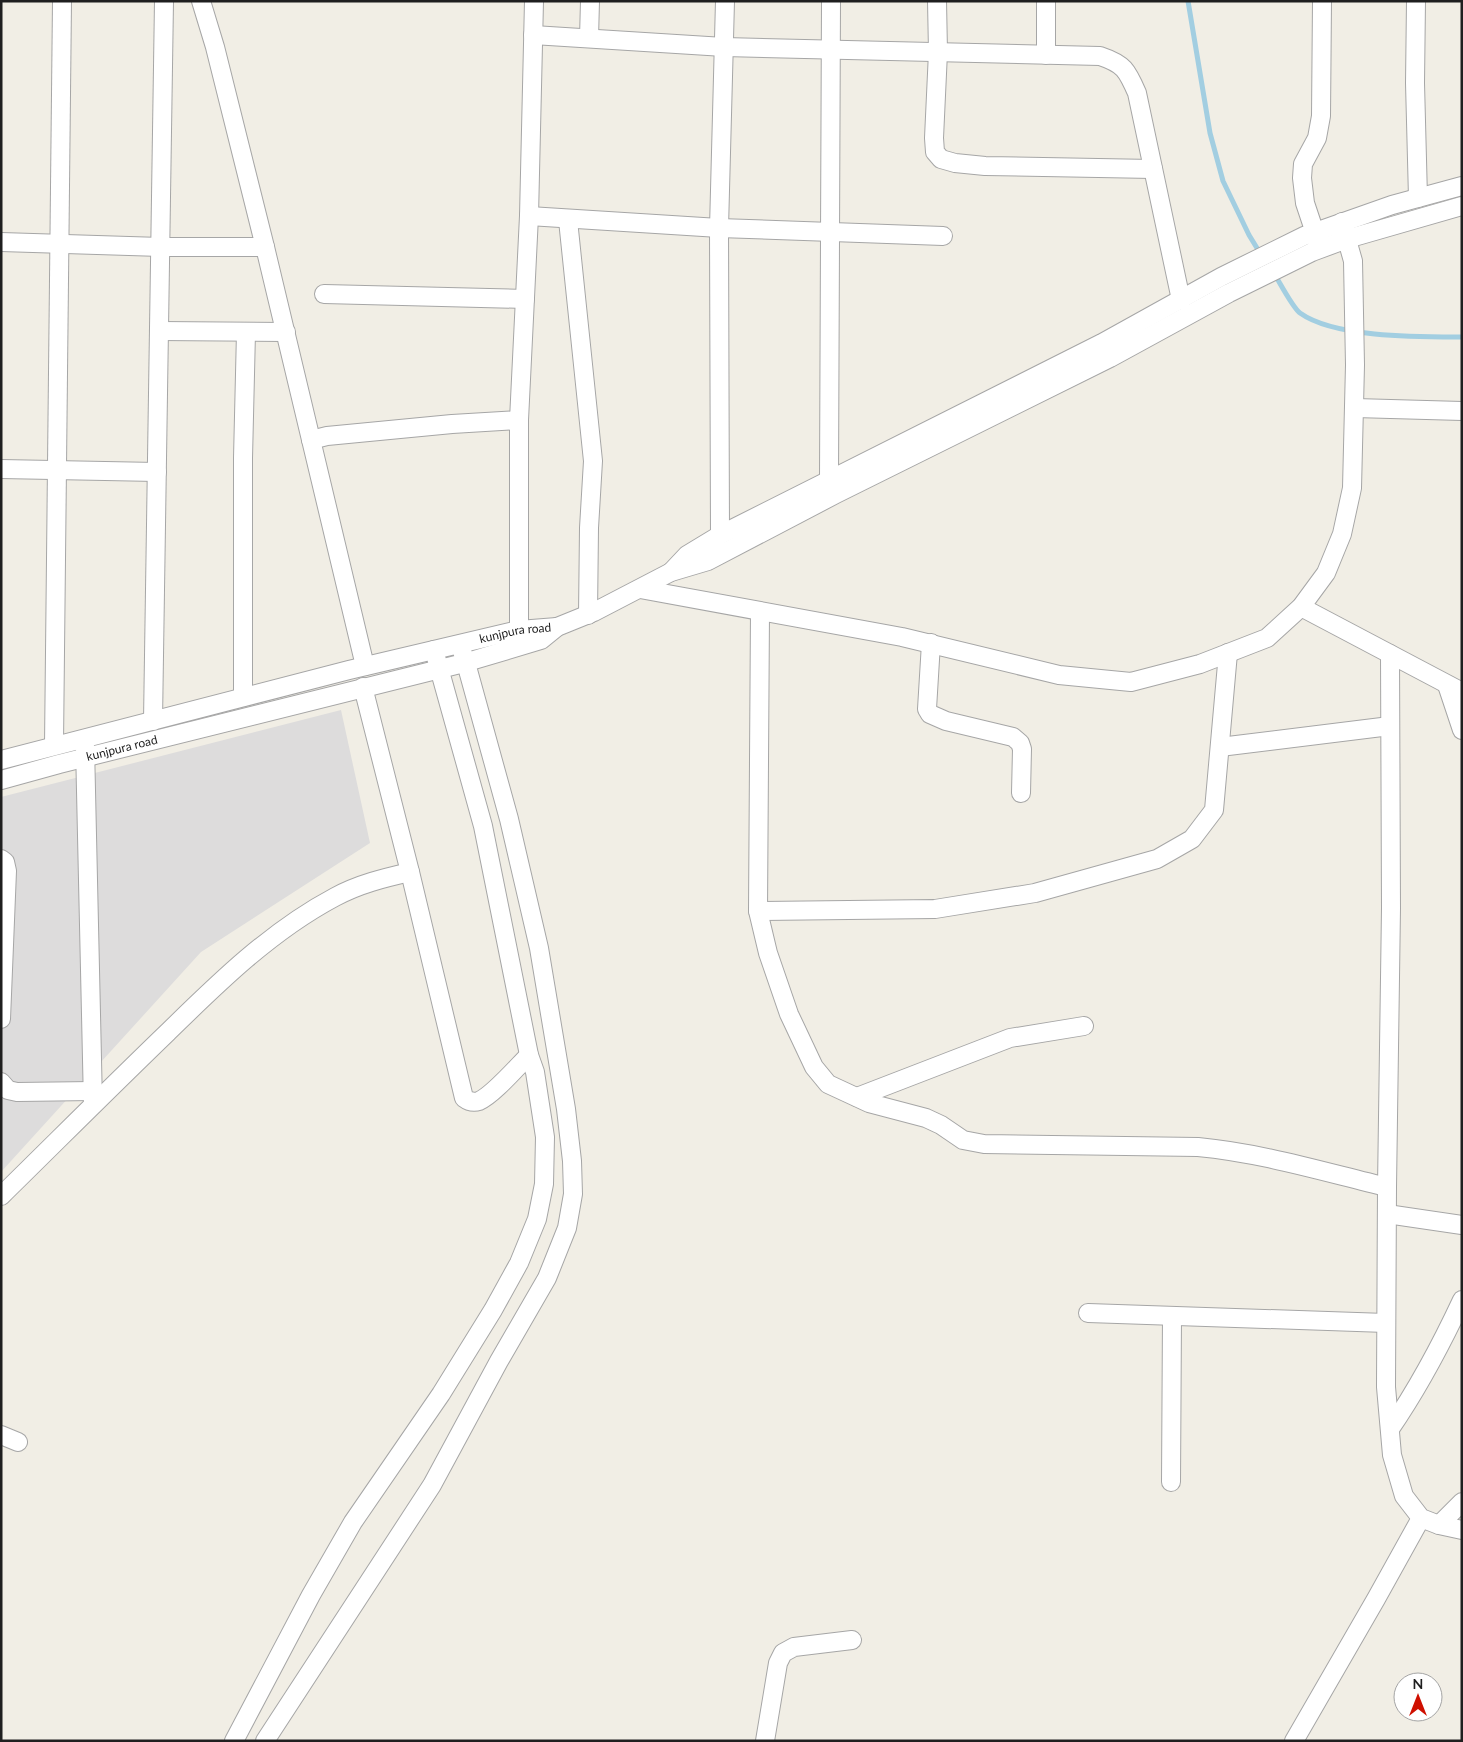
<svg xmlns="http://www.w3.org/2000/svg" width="1463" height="1742" viewBox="0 0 1463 1742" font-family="Lato,sans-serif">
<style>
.residential{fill:#dddcdc}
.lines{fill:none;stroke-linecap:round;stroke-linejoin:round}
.stream{stroke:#a2cee1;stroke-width:5}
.minor-casing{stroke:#a6a6a6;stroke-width:20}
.minor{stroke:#fff;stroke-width:18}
.labels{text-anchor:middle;stroke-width:4;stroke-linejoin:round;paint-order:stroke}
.street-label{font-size:12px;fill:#1f1f1f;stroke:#fff}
</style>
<rect width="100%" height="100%" fill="#f1eee5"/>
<path class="residential" d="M 341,710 L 370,843 L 201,952 L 1,1172 L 1,797 Z"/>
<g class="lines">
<path class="stream" d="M 1188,1 L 1210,133 L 1223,181 L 1249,235 L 1260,253
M 1275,275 C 1280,283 1293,308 1300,313 C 1335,338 1419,337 1462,337"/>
<defs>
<g id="minor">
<path d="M 201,1 L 215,47 L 265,247 L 365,666"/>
<path d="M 937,1 L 938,52 L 934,138 L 935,152 L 941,159 L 955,163 L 985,166 L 1153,169"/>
<path d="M 1046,1 L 1046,55"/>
<path d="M 1416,1 L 1415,83 L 1418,198"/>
<path d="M 533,35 L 724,47 L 1100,56 C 1124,64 1127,70 1137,93 L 1181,300"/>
<path d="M 589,38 L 590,1"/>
<path d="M 529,216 L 719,228 L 943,236"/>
<path d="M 568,220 L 593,461 L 589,528 L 588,615"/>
<path d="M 1,242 L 161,247 L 265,247"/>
<path d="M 1318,242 L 1305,203 L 1302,178 L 1303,164 L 1317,138 L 1321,116 L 1322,1"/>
<path d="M 324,294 L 525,299"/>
<path d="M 159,331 L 286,332"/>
<path d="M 1355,408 L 1462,411"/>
<path d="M 311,440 L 327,436 L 452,424 L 519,420"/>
<path d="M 1,469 L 157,472"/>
<path d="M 829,479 L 831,1"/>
<path d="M 720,535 L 719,228 L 725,1"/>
<path d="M 671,572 L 687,555 L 720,535 L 1102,343 L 1221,277 L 1304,236 L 1392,205 L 1462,186"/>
<path d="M 640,589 L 902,637 L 1059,675 L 1131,682 L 1200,664 L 1267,638 L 1301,607 L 1326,573 L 1342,534 L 1352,488 L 1355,365 L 1353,261 L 1342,222"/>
<path d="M 1301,607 L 1462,692"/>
<path d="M 760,612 L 758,911 L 768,953 L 789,1014 L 814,1067 L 828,1084 L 869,1103 L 926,1118 L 941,1125 L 963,1140 L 984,1144 L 1198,1147 C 1262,1153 1324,1172 1387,1187"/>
<path d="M 519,630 L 519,420 L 529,216 L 534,1"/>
<path d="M 931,643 L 927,709 L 930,714 L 946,721 L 1013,737 L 1020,743 L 1022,749 L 1021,793"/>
<path d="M 1390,654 L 1391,908 L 1387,1187 L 1386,1387 L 1392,1455 L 1404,1496 L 1421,1518 L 1439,1525 L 1462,1530"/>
<path d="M 1447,685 L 1462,730"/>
<path d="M 363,687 L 410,872 L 464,1098 C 468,1101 473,1103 479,1101 C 493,1095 517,1067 529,1055"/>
<path d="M 243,697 L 243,458 L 246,332"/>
<path d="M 153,721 L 164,1"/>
<path d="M 54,745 L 62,1"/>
<path d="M 85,746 L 93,1104"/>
<path d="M 1220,747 L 1390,726"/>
<path id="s1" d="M 1,760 L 349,670 L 519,630 L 557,627"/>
<path id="s2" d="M 1,780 L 59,764 L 464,663 L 541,640 L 557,627 L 594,612 L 671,572 L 708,561 L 836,494 L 1110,358 L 1229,293 L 1312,252 L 1347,239 L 1462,206"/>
<path d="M 1,859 L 5,862 L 7,871 L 1,1019"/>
<path d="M 758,911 L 935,909 L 1035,893 L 1157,859 L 1192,839 L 1214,810 L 1228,653"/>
<path d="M 1,1082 L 8,1090 L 17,1092 L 93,1091"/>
<path d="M 857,1097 L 1010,1038 L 1084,1026"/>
<path d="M 1,1196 C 57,1141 112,1086 168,1032 C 219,982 271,931 335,897 C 359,884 384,878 410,872"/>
<path d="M 1387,1214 L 1462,1225"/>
<path d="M 1088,1313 L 1386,1323"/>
<path d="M 1390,1429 C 1418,1388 1441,1345 1462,1300"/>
<path d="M 1,1435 L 18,1442"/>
<path d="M 1171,1482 L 1172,1316"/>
<path d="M 1439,1525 L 1462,1502"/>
<path d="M 234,1741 L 311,1595 L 353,1522 L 441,1394 L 493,1310 L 519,1263 L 537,1219 L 544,1184 L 545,1137 L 535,1072 L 529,1055 L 483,826 L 434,650"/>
<path d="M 265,1741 L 432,1485 L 499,1361 L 547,1278 L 567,1228 L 573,1194 L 572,1161 L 566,1109 L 539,948 L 509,819 L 466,663 L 460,645"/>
<path d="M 765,1741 L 778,1663 L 783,1653 L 794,1647 L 852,1640"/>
<path d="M 1294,1741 L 1376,1599 L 1421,1518"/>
</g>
</defs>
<use href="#minor" class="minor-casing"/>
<use href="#minor" class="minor"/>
</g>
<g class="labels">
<g class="street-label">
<text dy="4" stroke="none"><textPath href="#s1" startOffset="530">kunjpura road</textPath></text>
<text dy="4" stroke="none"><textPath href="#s2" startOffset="125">kunjpura road</textPath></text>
</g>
</g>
<rect width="1463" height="1742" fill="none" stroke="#1f1f1f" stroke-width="5"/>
<g transform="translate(1418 1697)"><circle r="24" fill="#ffffff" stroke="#a5a5a5"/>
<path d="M0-4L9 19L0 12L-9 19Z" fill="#cf1000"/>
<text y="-8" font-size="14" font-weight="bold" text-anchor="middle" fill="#1f1f1f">N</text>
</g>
</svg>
